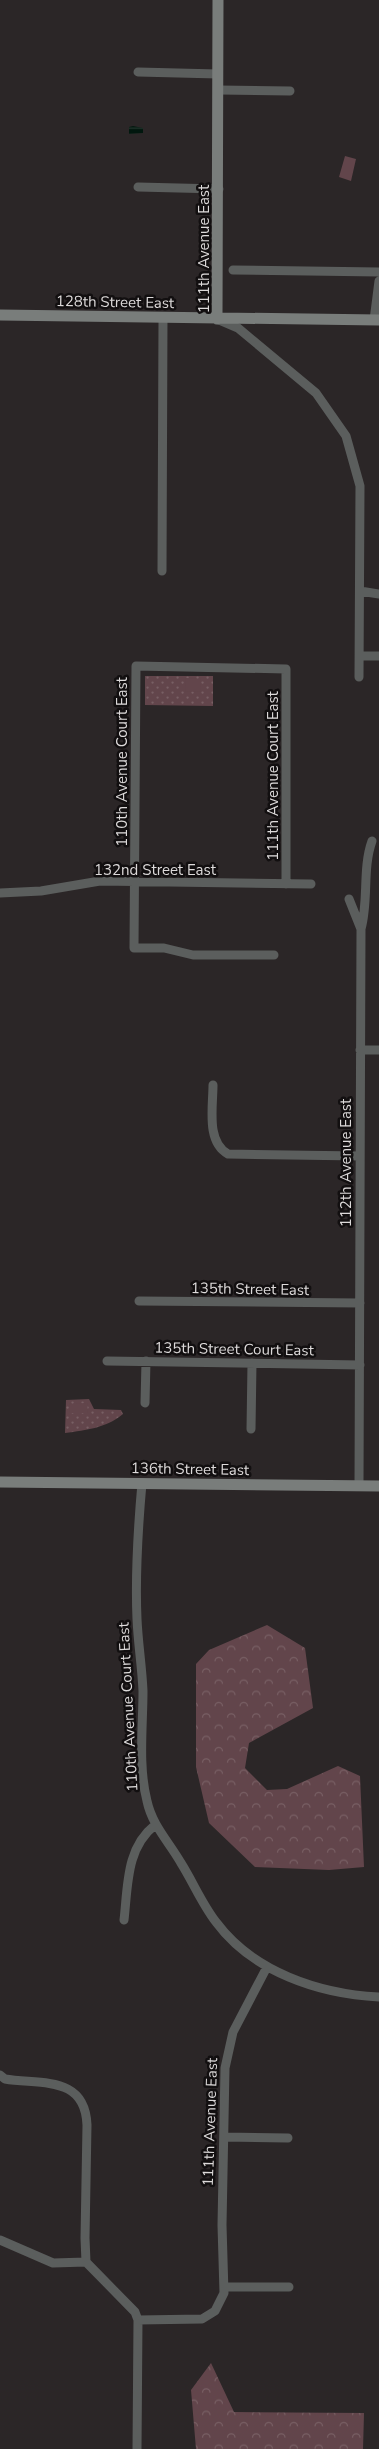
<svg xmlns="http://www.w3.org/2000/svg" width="379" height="2449" viewBox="0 0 379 2449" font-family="'Nunito Sans',sans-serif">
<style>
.green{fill:url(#green-dots)}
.forest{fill:url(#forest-crowns)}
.pitch{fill:#62454b}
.water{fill:url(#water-rules)}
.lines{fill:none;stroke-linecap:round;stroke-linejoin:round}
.street{stroke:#5b5e5d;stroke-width:9}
.secondary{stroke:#797d7b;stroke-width:11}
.labels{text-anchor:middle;stroke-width:5;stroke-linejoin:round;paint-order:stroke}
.street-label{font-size:15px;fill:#dddada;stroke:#120f10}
</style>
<defs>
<pattern id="green-dots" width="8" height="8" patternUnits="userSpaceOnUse" patternTransform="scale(1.25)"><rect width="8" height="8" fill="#62454b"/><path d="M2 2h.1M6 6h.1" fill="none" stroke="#785f64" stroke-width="1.8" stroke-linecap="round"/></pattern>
<pattern id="forest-crowns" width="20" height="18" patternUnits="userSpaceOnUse" patternTransform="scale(1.25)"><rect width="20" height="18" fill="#62454b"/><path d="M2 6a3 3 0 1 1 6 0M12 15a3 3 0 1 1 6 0" fill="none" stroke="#785f64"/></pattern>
<pattern id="water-rules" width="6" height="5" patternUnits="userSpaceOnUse" patternTransform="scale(1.25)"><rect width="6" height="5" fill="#01170e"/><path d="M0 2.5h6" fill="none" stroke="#263830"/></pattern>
</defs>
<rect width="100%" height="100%" fill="#2b2627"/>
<path class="green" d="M 145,676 L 213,676 L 213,706 L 145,705 Z
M 89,1399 L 94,1409 L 121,1410 L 123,1414 C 106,1428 87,1430 65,1433 L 66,1400 Z"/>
<path class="forest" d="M 267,1625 L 305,1648 L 313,1708 L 249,1743 L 245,1768 L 267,1790 L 287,1789 L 338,1766 L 360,1776 L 364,1867 L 329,1870 L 255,1867 L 209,1823 L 196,1767 L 196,1664 L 209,1650 Z
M 211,2363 L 234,2412 L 364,2413 L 363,2449 L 196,2449 L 191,2390 Z"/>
<path class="pitch" d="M 345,156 L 356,159 L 351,181 L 339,177 Z
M 186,678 L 201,679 L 200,692 L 185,691 Z
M 87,1403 L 88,1413 L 70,1413 L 69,1404 Z"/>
<path class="water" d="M 133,126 L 143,128 L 143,133 L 129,134 L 129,127 Z"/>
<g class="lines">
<path class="street" d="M 138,72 L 218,74
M 219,90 L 290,91
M 138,187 L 219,189
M 233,270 L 379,272
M 217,319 L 238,328 L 316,393 L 346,436 L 360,486 L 359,677
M 374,320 L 379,281
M 162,571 L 163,318
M 360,591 L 379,594
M 360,656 L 379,656
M 0,893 L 41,891 L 100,881 L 311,884
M 349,899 L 361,929
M 274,955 L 193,955 L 164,948 L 134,948 L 136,666 L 286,669 L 286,884
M 360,1050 L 379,1050
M 213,1085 C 213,1107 206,1142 228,1154 L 360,1156
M 139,1301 L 360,1303
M 107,1361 L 360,1365
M 145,1403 L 146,1361
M 251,1429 L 252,1363
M 142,1483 C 138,1528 135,1574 137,1619 C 138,1643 142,1667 143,1691 C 143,1726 138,1766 147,1801 C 152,1825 169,1842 181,1863 C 193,1882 202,1904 216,1922 C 253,1972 319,1994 379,1997
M 359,1486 L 361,929 C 369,900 362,869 372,841
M 124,1920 C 128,1885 126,1848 155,1825
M 0,2075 L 5,2079 C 41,2085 85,2075 87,2125 L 85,2238 L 86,2262
M 224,2137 L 288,2138
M 0,2240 L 53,2263 L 86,2262 L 135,2312 L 138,2320 L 202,2319 L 215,2311 L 224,2293 L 222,2225 L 225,2068 L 233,2032 L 267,1967
M 224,2287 L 289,2287
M 137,2449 L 138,2320"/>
<path class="secondary" d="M 0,315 L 379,320
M 217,319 L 218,0
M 0,1482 L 379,1486"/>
</g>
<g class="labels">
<g class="street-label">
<text transform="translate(204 249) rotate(-90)" y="5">111th Avenue East</text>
<text transform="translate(115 302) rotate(1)" y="5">128th Street East</text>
<text transform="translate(122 762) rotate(-90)" y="5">110th Avenue Court East</text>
<text transform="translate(273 776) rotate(-90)" y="5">111th Avenue Court East</text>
<text x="155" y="875">132nd Street East</text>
<text transform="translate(346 1163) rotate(-90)" y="5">112th Avenue East</text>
<text transform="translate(250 1289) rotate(1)" y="5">135th Street East</text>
<text transform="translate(234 1349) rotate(1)" y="5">135th Street Court East</text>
<text transform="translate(190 1469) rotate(1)" y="5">136th Street East</text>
<text transform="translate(128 1707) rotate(-93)" y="5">110th Avenue Court East</text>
<text transform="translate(210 2122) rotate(-88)" y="5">111th Avenue East</text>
</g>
</g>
</svg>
